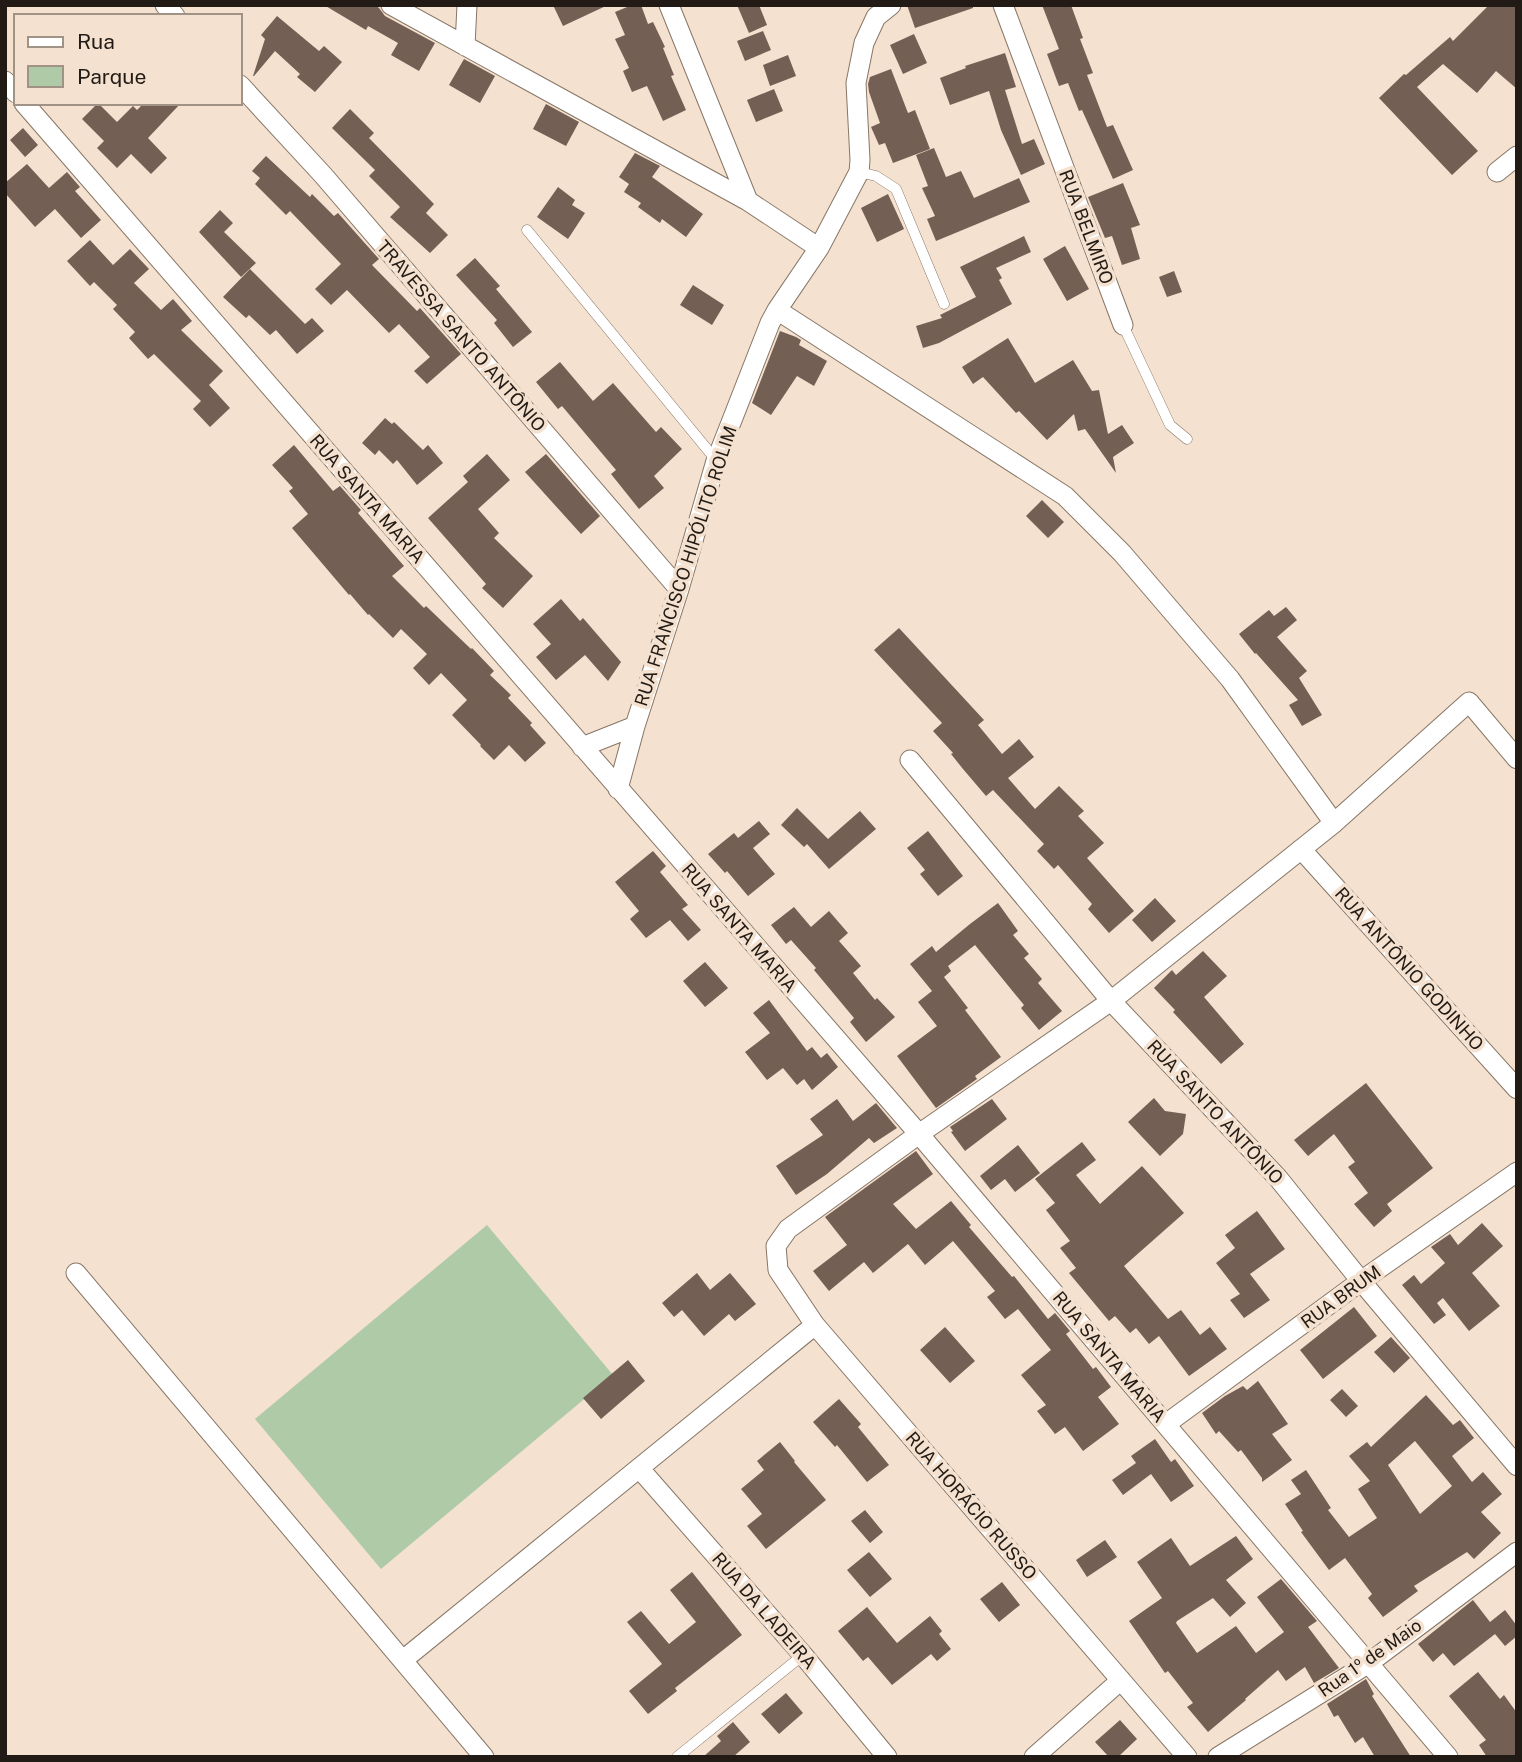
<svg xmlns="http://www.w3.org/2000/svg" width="1522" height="1762" viewBox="0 0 1522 1762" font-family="'Public Sans',sans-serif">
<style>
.green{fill:#afcaa7}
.building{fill:#745f55;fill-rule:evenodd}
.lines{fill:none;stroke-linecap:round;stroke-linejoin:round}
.lane-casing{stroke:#877666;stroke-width:11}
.street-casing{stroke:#877666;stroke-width:21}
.lane{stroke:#fff;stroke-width:10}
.street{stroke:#fff;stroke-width:19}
.labels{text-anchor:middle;stroke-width:7;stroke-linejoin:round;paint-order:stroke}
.street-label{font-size:18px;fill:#221b15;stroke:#f4e1cf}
</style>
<rect width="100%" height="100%" fill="#f4e1cf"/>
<path class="green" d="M 487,1225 L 613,1375 L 381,1569 L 255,1419 Z"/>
<path class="building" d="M 324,5 L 375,5 L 379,8 L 385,16 L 435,43 L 419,71 L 391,55 L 398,43 L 368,26 L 366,30 Z
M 553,5 L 608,5 L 563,26 Z
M 632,5 L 641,5 L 648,24 L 653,22 L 665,47 L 663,48 L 674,75 L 671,76 L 686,110 L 663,121 L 647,86 L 632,92 L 623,71 L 629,68 L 615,39 L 625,35 L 615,12 Z
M 737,5 L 759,5 L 767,25 L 749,33 Z
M 907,5 L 973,5 L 973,8 L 915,28 Z
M 1042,5 L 1071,5 L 1083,38 L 1080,39 L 1093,73 L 1087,75 L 1107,127 L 1113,125 L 1133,170 L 1113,179 L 1082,110 L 1079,111 L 1068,83 L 1059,86 L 1047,54 L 1059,49 Z
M 1489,5 L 1517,5 L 1517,89 L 1496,71 L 1477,93 L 1443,64 L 1417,87 L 1478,151 L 1452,175 L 1379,98 L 1404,74 L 1406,75 L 1450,37 L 1453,41 Z
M 277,16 L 319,51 L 324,46 L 342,62 L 315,92 L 297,77 L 300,74 L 275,51 L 254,76 L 253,76 L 265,39 L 261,35 Z
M 763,31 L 771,50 L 745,61 L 737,41 Z
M 914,34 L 927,63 L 903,74 L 890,45 Z
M 1005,53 L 1016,87 L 1005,90 L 1022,144 L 1034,139 L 1045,164 L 1021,175 L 1001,130 L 989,91 L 950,105 L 940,78 L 966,68 L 965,66 Z
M 788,55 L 796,76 L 770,86 L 763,65 Z
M 464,59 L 495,76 L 480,103 L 449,85 Z
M 891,69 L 908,113 L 915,110 L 930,149 L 893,163 L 885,143 L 879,145 L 871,127 L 880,123 L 869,92 L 868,84 L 870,77 Z
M 774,89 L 783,111 L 756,122 L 747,100 Z
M 98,103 L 117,122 L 133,106 L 137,110 L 144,103 L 181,103 L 148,138 L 167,158 L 151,174 L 131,154 L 117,168 L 97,148 L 104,141 L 82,119 Z
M 546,104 L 579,122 L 566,146 L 533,129 Z
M 350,109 L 374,133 L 369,138 L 434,204 L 426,213 L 448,235 L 430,253 L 390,217 L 400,207 L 369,176 L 375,170 L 332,128 Z
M 23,128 L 38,145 L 25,157 L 10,140 Z
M 934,148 L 946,177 L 961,171 L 974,198 L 1019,178 L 1030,202 L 936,241 L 927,219 L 935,216 L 922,188 L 928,186 L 916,155 Z
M 635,153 L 660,166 L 652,177 L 703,214 L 686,237 L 662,219 L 660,223 L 638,207 L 641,203 L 624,192 L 629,184 L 619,177 Z
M 266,156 L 310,197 L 312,194 L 334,216 L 338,213 L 379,259 L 372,265 L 417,311 L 420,308 L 461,354 L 427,384 L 414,371 L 430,357 L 399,324 L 389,333 L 347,290 L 331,305 L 315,289 L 341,264 L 290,211 L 286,215 L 255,184 L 260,178 L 252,171 Z
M 27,164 L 49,188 L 67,172 L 80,187 L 75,191 L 101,220 L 81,238 L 55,209 L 35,227 L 5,193 L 5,183 Z
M 1123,183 L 1140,225 L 1131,228 L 1140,259 L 1122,265 L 1112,236 L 1105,238 L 1088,197 Z
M 558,187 L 575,200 L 572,205 L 585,213 L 568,239 L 537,217 Z
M 888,194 L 904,229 L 877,242 L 861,208 Z
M 220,210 L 233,223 L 224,232 L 256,263 L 241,277 L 199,232 Z
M 1024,236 L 1031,252 L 996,268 L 1002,278 L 999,280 L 1012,304 L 939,343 L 923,348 L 916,326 L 942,318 L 940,315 L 976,297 L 960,267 Z
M 90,240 L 113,265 L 130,249 L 149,269 L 134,283 L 161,310 L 173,299 L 192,321 L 181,330 L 223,371 L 209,385 L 230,408 L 210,427 L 193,409 L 201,401 L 154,354 L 148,359 L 129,338 L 135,332 L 113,309 L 117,305 L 94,282 L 90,286 L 67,261 Z
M 1065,246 L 1089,289 L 1067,301 L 1043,259 Z
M 475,258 L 500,286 L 496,289 L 532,332 L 513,347 L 494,323 L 497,320 L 456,275 Z
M 250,269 L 305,324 L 312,318 L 324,331 L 297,354 L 276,330 L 270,335 L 249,315 L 246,318 L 223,297 Z
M 1174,271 L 1182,292 L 1167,297 L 1159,277 Z
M 693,285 L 724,305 L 712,325 L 680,305 Z
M 780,331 L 796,337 L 801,340 L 799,345 L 827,361 L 814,386 L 797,376 L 771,415 L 752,403 Z
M 1008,338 L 1035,383 L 1073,360 L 1092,391 L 1099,390 L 1108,434 L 1122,425 L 1134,443 L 1113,457 L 1116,473 L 1085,429 L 1078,431 L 1074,414 L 1047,440 L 1019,411 L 1016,413 L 983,377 L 973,384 L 962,367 Z
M 560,362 L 593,401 L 613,383 L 656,432 L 661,427 L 682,449 L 654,476 L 664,488 L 639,509 L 611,474 L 616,470 L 562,406 L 558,409 L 536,382 Z
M 385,418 L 392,424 L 394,422 L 423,450 L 428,445 L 443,463 L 417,485 L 397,460 L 393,464 L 379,450 L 375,455 L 362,443 Z
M 294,445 L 333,491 L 340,486 L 361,510 L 358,513 L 404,566 L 392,576 L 424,608 L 426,606 L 471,649 L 472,648 L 494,671 L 490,675 L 511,695 L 508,698 L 532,723 L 530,725 L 546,743 L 525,762 L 509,745 L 494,760 L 480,746 L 481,745 L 452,715 L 467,700 L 441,673 L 429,685 L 413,668 L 427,654 L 401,629 L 393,638 L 369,614 L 368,615 L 350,594 L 349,595 L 292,528 L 308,514 L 289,491 L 293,488 L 272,465 Z
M 487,454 L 510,480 L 478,509 L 499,533 L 494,538 L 533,576 L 503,608 L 482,588 L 486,584 L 428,518 L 468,482 L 463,476 Z
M 546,454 L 600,516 L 581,534 L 525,472 Z
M 1042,500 L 1064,522 L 1048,538 L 1026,516 Z
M 561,599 L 580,621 L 583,618 L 621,662 L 608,681 L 585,655 L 556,680 L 536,657 L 551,644 L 533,624 Z
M 1286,607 L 1297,620 L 1277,637 L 1307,671 L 1299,678 L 1322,715 L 1302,726 L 1289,705 L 1298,700 L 1256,653 L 1255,654 L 1239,634 L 1269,610 L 1274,616 Z
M 899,628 L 984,720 L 978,725 L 1002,754 L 1019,739 L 1034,757 L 1008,778 L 1035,809 L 1059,786 L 1084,811 L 1078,816 L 1104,843 L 1087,858 L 1134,911 L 1109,933 L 1088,909 L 1092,904 L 1058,865 L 1054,869 L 1037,851 L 1044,844 L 993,790 L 986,796 L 963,769 L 951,754 L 953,753 L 933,731 L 942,723 L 874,650 Z
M 797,808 L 828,839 L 860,811 L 876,829 L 829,869 L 807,844 L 804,847 L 781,825 Z
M 759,821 L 770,834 L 753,848 L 775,874 L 748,896 L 727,871 L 725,873 L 708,854 L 734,833 L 738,838 Z
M 928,831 L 963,876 L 938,896 L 920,874 L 925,870 L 907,848 Z
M 653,851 L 666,866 L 660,872 L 688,905 L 682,909 L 701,930 L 688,941 L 670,920 L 646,938 L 630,919 L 639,911 L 615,882 Z
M 1155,898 L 1176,921 L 1152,942 L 1132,920 Z
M 998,903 L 1018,931 L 1013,935 L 1029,954 L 1024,958 L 1042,979 L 1038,983 L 1062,1011 L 1039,1030 L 1021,1008 L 1024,1005 L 975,945 L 948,966 L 951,971 L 944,977 L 968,1008 L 965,1010 L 1001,1057 L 975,1076 L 977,1079 L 936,1108 L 897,1056 L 937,1026 L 918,1002 L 932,991 L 910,964 L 932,946 L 936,952 L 970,924 Z
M 794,907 L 811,927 L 829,911 L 848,933 L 839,941 L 861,966 L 853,973 L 875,1000 L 877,998 L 895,1017 L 866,1042 L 850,1022 L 854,1018 L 814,970 L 816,968 L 791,940 L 786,944 L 771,925 Z
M 1203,951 L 1227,976 L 1204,997 L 1244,1044 L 1221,1064 L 1173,1012 L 1175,1010 L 1154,988 L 1172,970 L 1176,975 Z
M 705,962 L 728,988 L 705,1007 L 683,981 Z
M 769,1000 L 807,1051 L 812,1047 L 821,1058 L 827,1053 L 838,1067 L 812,1090 L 804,1079 L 797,1085 L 783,1068 L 767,1080 L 745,1052 L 770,1033 L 753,1013 Z
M 1366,1083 L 1433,1168 L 1387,1204 L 1392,1211 L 1374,1227 L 1354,1204 L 1368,1193 L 1348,1167 L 1355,1162 L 1334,1134 L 1308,1156 L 1294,1140 Z
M 1154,1098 L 1165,1111 L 1186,1114 L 1183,1134 L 1160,1156 L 1128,1122 Z
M 837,1099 L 853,1121 L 876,1103 L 897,1128 L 874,1143 L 869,1138 L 827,1174 L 796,1195 L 776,1166 L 823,1135 L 810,1119 Z
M 992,1099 L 1007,1119 L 965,1151 L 951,1132 L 953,1131 L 950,1127 Z
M 1082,1142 L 1096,1160 L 1076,1175 L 1100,1204 L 1142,1166 L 1184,1213 L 1124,1266 L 1168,1319 L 1181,1310 L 1200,1335 L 1210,1327 L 1227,1349 L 1189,1376 L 1159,1336 L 1149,1344 L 1136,1328 L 1130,1333 L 1115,1316 L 1109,1321 L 1069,1273 L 1076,1268 L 1060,1248 L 1070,1241 L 1046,1210 L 1055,1203 L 1035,1179 Z
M 1018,1145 L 1040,1173 L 1015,1192 L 1005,1179 L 991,1190 L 980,1176 Z
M 916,1151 L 933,1174 L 893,1204 L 916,1229 L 951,1201 L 971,1225 L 969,1227 L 1012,1277 L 1014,1276 L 1048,1319 L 1055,1313 L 1070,1331 L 1066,1334 L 1093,1369 L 1096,1367 L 1111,1387 L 1098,1397 L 1119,1424 L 1083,1451 L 1065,1427 L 1055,1434 L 1037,1411 L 1046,1405 L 1021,1375 L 1051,1350 L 1018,1309 L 1005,1319 L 987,1297 L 995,1291 L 953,1241 L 925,1265 L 908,1244 L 873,1273 L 864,1262 L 829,1291 L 813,1271 L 847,1245 L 825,1217 Z
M 1257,1211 L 1285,1249 L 1250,1274 L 1270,1300 L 1244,1318 L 1230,1300 L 1240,1294 L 1216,1263 L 1235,1248 L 1225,1235 Z
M 1482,1223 L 1503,1246 L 1472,1273 L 1500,1306 L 1469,1331 L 1443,1298 L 1437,1303 L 1446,1315 L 1434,1324 L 1402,1285 L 1414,1275 L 1421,1284 L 1445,1263 L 1431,1247 L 1450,1234 L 1458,1245 Z
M 697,1273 L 710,1290 L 730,1273 L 756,1304 L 735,1321 L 729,1314 L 704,1336 L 682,1310 L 674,1317 L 662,1303 Z
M 1354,1307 L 1377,1336 L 1323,1379 L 1300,1350 Z
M 945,1327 L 975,1361 L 950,1383 L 920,1350 Z
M 1391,1337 L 1410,1358 L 1394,1373 L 1374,1352 Z
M 628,1360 L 645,1381 L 601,1419 L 583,1398 Z
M 1258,1381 L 1288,1424 L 1272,1434 L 1292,1460 L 1262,1482 L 1262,1478 L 1241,1450 L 1238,1452 L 1219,1431 L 1216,1434 L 1202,1413 L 1225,1396 L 1243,1386 L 1247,1390 Z
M 1342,1389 L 1358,1406 L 1346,1417 L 1330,1400 Z
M 1426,1395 L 1453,1425 L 1460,1420 L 1474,1438 L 1452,1456 L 1472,1482 L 1483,1472 L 1502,1494 L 1481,1512 L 1501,1533 L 1474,1559 L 1467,1552 L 1414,1586 L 1418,1591 L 1383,1617 L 1368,1598 L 1372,1594 L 1345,1558 L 1329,1570 L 1301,1532 L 1303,1531 L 1285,1504 L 1301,1494 L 1291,1480 L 1306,1470 L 1331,1508 L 1328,1510 L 1349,1537 L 1377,1518 L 1358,1489 L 1370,1481 L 1349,1456 L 1367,1442 L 1371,1447 ZM 1415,1441 L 1452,1486 L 1420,1514 L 1388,1465 Z
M 839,1399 L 861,1424 L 858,1427 L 889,1465 L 867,1482 L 837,1445 L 835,1447 L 813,1422 Z
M 1155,1439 L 1171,1462 L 1175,1459 L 1194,1486 L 1171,1502 L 1151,1474 L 1123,1495 L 1112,1480 L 1136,1463 L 1131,1456 Z
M 780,1442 L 795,1461 L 794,1462 L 826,1500 L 766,1549 L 747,1526 L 762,1514 L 741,1489 L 764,1470 L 757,1461 Z
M 865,1510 L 883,1532 L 870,1543 L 851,1521 Z
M 1236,1536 L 1253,1559 L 1226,1580 L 1246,1603 L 1230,1617 L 1213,1598 L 1177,1621 L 1176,1623 L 1197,1653 L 1236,1626 L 1256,1653 L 1284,1632 L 1257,1597 L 1281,1579 L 1317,1621 L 1308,1627 L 1339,1668 L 1314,1683 L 1305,1667 L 1286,1681 L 1278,1670 L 1245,1699 L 1246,1700 L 1208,1732 L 1187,1707 L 1193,1703 L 1168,1671 L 1165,1673 L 1129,1621 L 1162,1598 L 1137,1562 L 1171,1538 L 1190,1566 Z
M 1105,1540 L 1117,1557 L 1087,1577 L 1076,1560 Z
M 869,1552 L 892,1579 L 870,1597 L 847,1570 Z
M 692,1572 L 742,1635 L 675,1688 L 677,1691 L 648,1714 L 629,1691 L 662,1664 L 627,1622 L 641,1611 L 669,1644 L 696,1622 L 670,1590 Z
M 1002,1582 L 1020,1605 L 999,1622 L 980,1599 Z
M 1473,1600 L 1490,1622 L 1505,1610 L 1517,1626 L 1517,1636 L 1505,1646 L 1495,1634 L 1454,1666 L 1443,1653 L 1433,1662 L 1418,1644 Z
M 867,1607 L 897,1643 L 930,1616 L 942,1631 L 939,1634 L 951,1649 L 937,1661 L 931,1654 L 892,1685 L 868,1657 L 863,1661 L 838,1631 Z
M 1478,1672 L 1500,1699 L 1504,1695 L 1517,1713 L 1517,1757 L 1487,1757 L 1479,1745 L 1486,1740 L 1449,1696 Z
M 1366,1679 L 1374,1694 L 1372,1696 L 1411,1757 L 1375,1757 L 1363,1737 L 1355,1743 L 1338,1715 L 1334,1717 L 1327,1704 Z
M 786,1693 L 803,1713 L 779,1734 L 761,1714 Z
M 1120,1720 L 1137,1739 L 1118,1757 L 1109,1757 L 1095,1742 Z
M 733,1722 L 750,1742 L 733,1757 L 703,1757 L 721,1741 L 717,1736 Z"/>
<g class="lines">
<defs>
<path id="lane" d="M 859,172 L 876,176 L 896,189 L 944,304
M 527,230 L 716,460
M 1123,325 L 1170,425 L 1187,439
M 677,1757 L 803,1655"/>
<path id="street" d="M 165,5 L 175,16
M 391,5 L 748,201 L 819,248
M 669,5 L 748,201
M 1003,5 L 1123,325
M 465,46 L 467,5
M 5,81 L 16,93
M 240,85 L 323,175 L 679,589
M 24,103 L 919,1134 L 1448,1757
M 1497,172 L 1517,156
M 777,310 L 1065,496 L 1122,553 L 1230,679 L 1334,823
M 582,747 L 635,726
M 910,760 L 1111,1001 L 1278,1178 L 1361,1281 L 1517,1466
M 618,789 L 635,726 L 679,589 L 716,461 L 770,323 L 777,310 L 819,248 L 859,172 L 860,160 L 856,83 L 864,43 L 876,17 L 891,5
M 1301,849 L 1517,1089
M 76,1273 L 484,1757
M 1166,1424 L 1361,1281 L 1517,1172
M 639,1468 L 803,1655 L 887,1757
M 403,1660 L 815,1325
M 1034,1757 L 1121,1680
M 1187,1757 L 815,1325 L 778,1270 L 776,1246 L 788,1229 L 919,1134 L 1111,1001 L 1334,823 L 1469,702 L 1517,759
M 1218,1757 L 1369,1663 L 1517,1552"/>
</defs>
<use href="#lane" class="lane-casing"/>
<use href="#street" class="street-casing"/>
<use href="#lane" class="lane"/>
<use href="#street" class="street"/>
</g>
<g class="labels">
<g class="street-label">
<text transform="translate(1086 227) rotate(69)" y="6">RUA BELMIRO</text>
<text transform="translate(461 336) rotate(49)" y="6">TRAVESSA SANTO ANTÔNIO</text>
<text transform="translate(367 499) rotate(49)" y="6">RUA SANTA MARIA</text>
<text transform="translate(686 566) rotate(-72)" y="6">RUA FRANCISCO HIPÓLITO ROLIM</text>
<text transform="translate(739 928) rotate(49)" y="6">RUA SANTA MARIA</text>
<text transform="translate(1409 969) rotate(48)" y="6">RUA ANTÔNIO GODINHO</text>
<text transform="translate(1215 1112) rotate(47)" y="6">RUA SANTO ANTÔNIO</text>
<text transform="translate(1341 1297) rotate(-36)" y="6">RUA BRUM</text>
<text transform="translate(1109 1357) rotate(50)" y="6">RUA SANTA MARIA</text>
<text transform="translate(971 1506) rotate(49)" y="6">RUA HORÁCIO RUSSO</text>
<text transform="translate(764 1611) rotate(49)" y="6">RUA DA LADEIRA</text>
<text transform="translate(1370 1658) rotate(-35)" y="6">Rua 1º de Maio</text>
</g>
</g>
<rect width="1522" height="1762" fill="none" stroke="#221b15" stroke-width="14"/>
<rect x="14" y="14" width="228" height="91" fill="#f4e1cf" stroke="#a09285" stroke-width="2"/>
<rect x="28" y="37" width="35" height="10" fill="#ffffff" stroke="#a09285" stroke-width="2"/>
<text x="77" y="49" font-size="21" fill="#221b15">Rua</text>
<rect x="28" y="66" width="35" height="21" fill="#afcaa7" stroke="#a09285" stroke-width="2"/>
<text x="77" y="84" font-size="21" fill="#221b15">Parque</text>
</svg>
